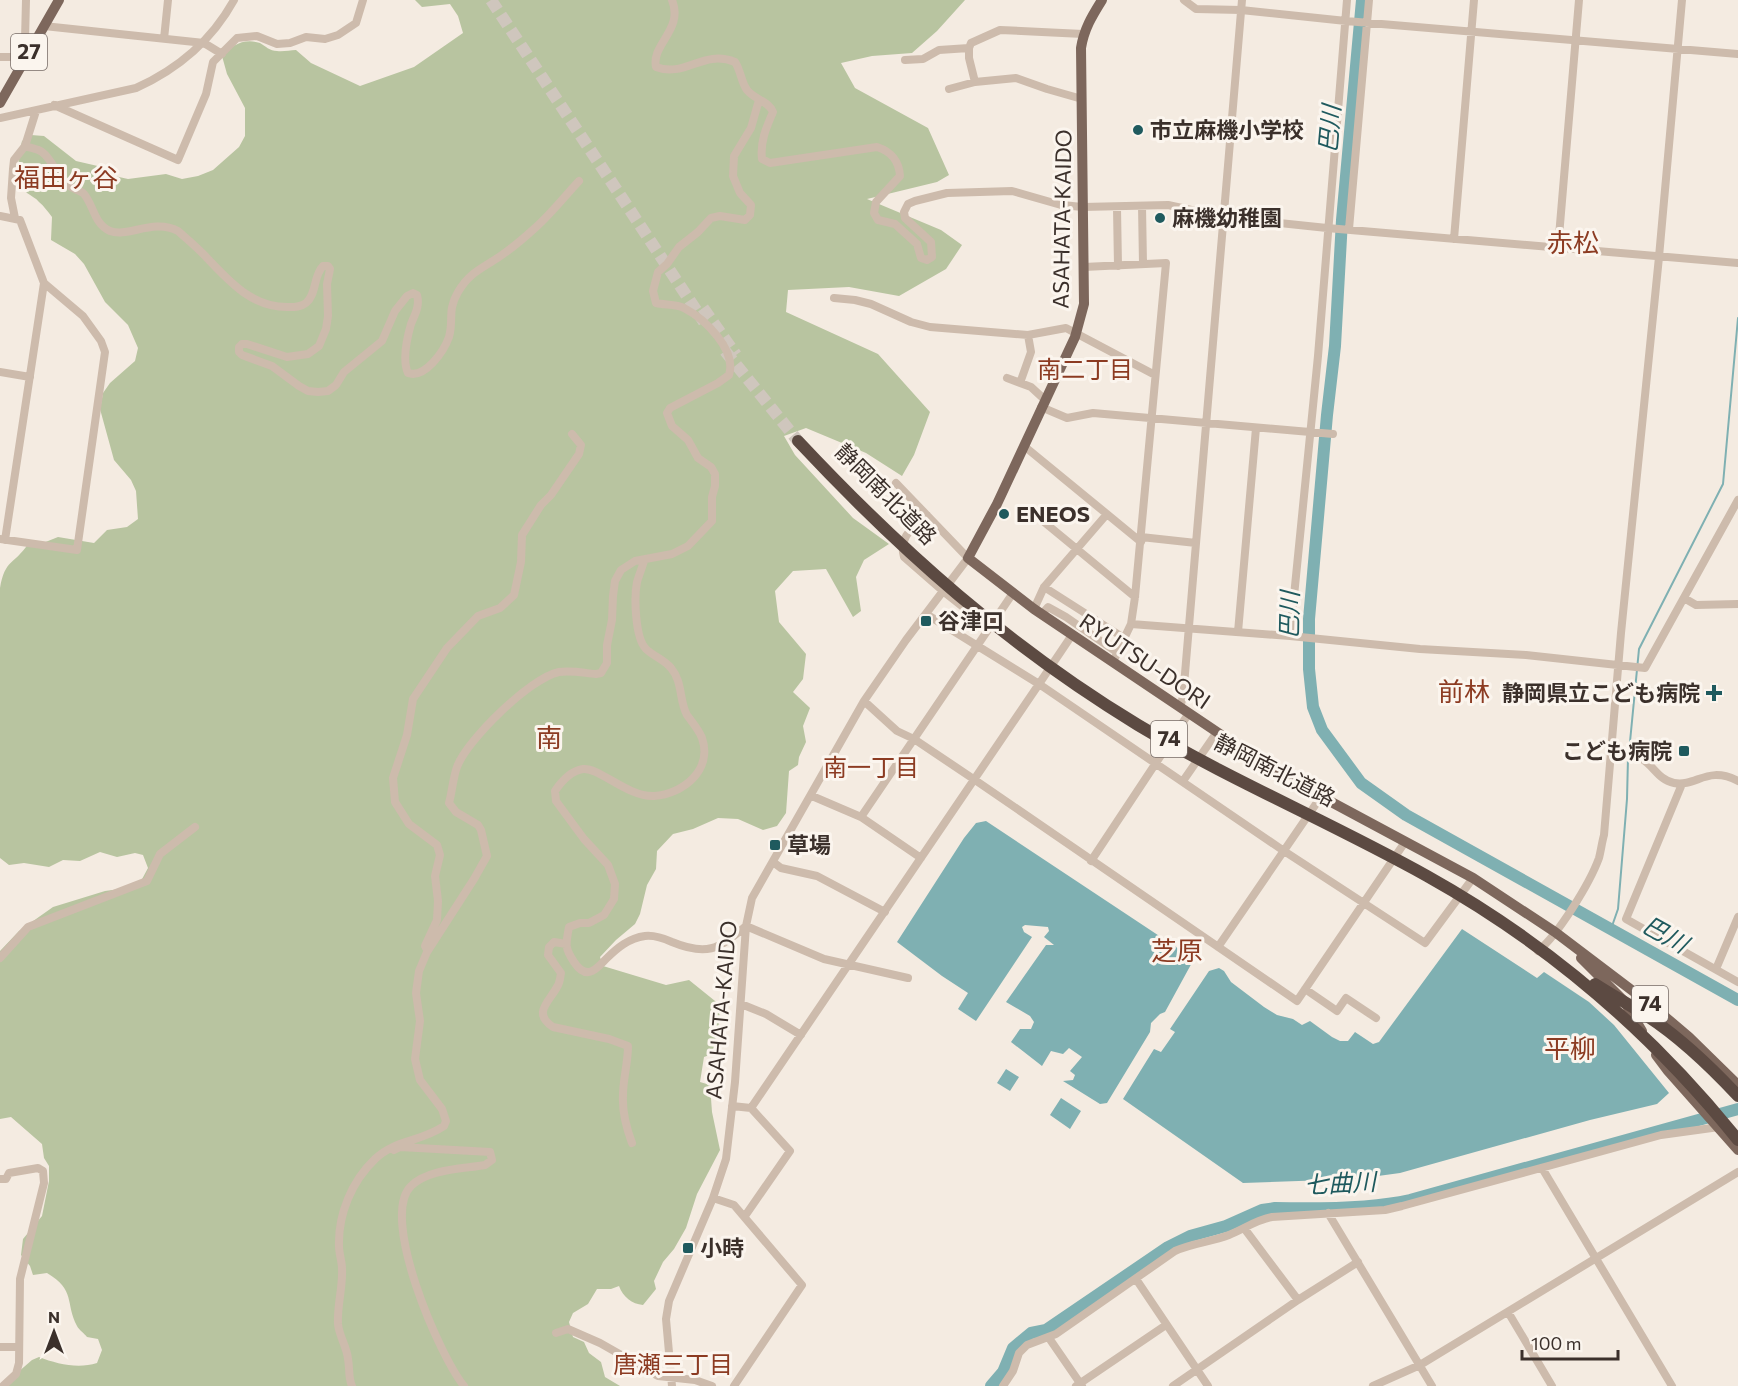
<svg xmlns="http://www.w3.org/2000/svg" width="1738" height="1386" viewBox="0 0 1738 1386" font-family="Commissioner,'Noto Sans JP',sans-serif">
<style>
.green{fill:#b8c4a0}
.water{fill:#7fb0b2}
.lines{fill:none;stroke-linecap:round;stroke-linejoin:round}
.stream{stroke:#7fb0b2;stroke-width:2}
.river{stroke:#7fb0b2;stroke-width:12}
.highway-tunnel{stroke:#cfc6bd;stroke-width:12;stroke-dasharray:12 6;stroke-linecap:butt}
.minor{stroke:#cdbbac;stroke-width:8}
.major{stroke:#7d675c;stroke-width:10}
.highway-bridge{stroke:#5c4a42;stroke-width:12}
.poi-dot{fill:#1f5a5e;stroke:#fbf5ee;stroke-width:2}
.labels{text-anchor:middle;stroke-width:6;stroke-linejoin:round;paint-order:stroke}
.shield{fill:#fbf5ee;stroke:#756b66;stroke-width:1.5}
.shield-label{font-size:21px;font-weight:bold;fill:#3b302b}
.poi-label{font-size:22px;font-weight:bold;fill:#3b302b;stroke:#fbf5ee;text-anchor:start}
.street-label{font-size:22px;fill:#3b302b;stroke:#fbf5ee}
.water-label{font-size:24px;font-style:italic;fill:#1f5a5e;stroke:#fbf5ee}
.neighbourhood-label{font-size:24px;fill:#8c3b22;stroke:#fbf5ee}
.quarter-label{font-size:26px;fill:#8c3b22;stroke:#fbf5ee}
</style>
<rect width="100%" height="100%" fill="#f4ebe1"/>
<path class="green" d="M 415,0 L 965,0 L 937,31 L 912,53 L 872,56 L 841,63 L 855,88 L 928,128 L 949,175 L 937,182 L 867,199 L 941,230 L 962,245 L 946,269 L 899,296 L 849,287 L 788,290 L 786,312 L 878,354 L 930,412 L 914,455 L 902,476 L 866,453 L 806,428 L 784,436 L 795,455 L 853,518 L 889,544 L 864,560 L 856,577 L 861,611 L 853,617 L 826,569 L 793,571 L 775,591 L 779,622 L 806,654 L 803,679 L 793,692 L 810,708 L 803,726 L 806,742 L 799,757 L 798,765 L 789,771 L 786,813 L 777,826 L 763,830 L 738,819 L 718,818 L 693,829 L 673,834 L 657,851 L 656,869 L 647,885 L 640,914 L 635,924 L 616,940 L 600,957 L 603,966 L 666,985 L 689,980 L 720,1005 L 719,1023 L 712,1054 L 704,1057 L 700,1082 L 710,1085 L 712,1112 L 720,1150 L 697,1194 L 686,1228 L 674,1249 L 663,1262 L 654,1281 L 656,1289 L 643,1305 C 632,1304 623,1297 619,1286 L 611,1289 L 597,1289 L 588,1304 L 573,1313 L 569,1322 L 573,1337 L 584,1342 L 589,1353 L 601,1362 L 605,1377 L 620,1386 L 2,1386 L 32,1360 L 39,1357 C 57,1364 78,1369 97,1363 L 102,1350 L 98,1339 L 87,1337 C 84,1333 79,1330 77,1326 C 65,1303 76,1290 47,1273 L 33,1275 L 30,1266 L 21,1255 L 23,1239 L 42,1216 L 49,1181 L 49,1166 L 44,1158 L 42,1144 L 11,1117 L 0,1119 L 0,951 L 19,931 L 53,907 L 105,891 L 120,889 L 141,881 L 148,868 L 143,855 L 135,853 L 117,857 L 100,852 L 80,861 L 63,860 L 49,867 L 24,863 L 9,865 L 0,858 L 0,588 C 5,559 14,565 28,544 L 43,543 L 58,537 L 94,543 L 107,530 L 127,527 L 138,519 L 136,491 L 131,480 L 114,460 L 100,409 L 103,393 L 110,383 L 135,361 L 138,348 L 128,325 L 105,302 L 84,264 L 75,254 L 51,240 L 52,217 C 48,212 44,206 39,202 C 36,198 31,196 27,193 C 15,180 18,156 22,141 L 31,135 L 44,136 L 76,161 L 102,167 L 110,175 L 128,179 L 166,174 L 182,179 L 198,176 L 213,170 L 239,147 L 245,136 L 245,108 L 227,74 L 222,56 C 232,45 244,38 260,43 C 265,46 270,51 277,51 C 283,52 290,50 296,50 L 311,63 L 360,86 L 414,67 L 463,33 L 458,16 L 450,4 L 422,7 Z"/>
<path class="water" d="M 986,821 L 1194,959 L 1165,1012 L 1160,1014 L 1151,1023 L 1150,1032 L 1107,1103 L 1100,1104 L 1063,1081 L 1073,1080 L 1075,1075 L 1070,1071 L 1082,1057 L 1069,1048 L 1063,1054 L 1051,1051 L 1042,1066 L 1011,1042 L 1020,1029 L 1031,1029 L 1034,1022 L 1030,1016 L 1006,1002 L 1046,945 L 1054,945 L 1044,937 L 1049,931 L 1048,927 L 1025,925 L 1022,927 L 1024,932 L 1032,937 L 976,1021 L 958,1009 L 968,993 L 942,976 L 897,942 L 964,838 L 976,823 Z
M 1462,929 L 1537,978 L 1544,972 L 1589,1002 L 1614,1025 L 1669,1093 L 1657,1104 L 1590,1120 L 1400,1173 L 1356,1179 L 1243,1183 L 1123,1099 L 1154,1049 L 1161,1052 L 1175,1032 L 1170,1029 L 1209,971 L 1219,968 L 1224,971 L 1231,982 L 1264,1007 L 1277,1015 L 1293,1019 L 1302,1025 L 1310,1021 L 1332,1037 L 1340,1041 L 1348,1041 L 1355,1032 L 1373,1044 L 1379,1042 Z
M 1006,1069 L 1019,1077 L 1010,1091 L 997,1083 Z
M 1061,1098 L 1081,1111 L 1070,1129 L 1050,1115 Z"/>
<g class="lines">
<path class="stream" d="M 1629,752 L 1639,649 L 1723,484 L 1738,318
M 1611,929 L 1618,909 L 1627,799 L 1628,758"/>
<path class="river" d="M 1362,0 L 1342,220 L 1335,346 L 1327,415 L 1309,619 L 1309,669 L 1313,707 L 1322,730 L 1361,783 L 1406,815 L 1738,1000
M 991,1386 L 1003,1372 L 1013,1348 L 1031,1333 L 1046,1330 L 1168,1247 L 1190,1236 L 1226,1226 L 1262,1210 L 1275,1208 C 1317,1209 1369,1209 1410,1200 L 1738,1109"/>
<path class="highway-tunnel" d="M 491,0 L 704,322
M 703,308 L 736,355
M 725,351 L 798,441"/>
<path class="minor" d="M 26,0 L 25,40 L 31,48
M 672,0 C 684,30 651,44 656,67 C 685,78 703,49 735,62 C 741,71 741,82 747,90 C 755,100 769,101 773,112 C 766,128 760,142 762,159 L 770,163 L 877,147 C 892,152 899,161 900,176 L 876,202 L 874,213 L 878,220 L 895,224 L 917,244 L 921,258 L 927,260 L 932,257 L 931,242 L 905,218 L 904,212 L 908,204 L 915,201 L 947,193 L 1012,191 L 1061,205 L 1083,207 L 1168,205 L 1224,217 L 1327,228 L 1738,263
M 1184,0 L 1196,9 L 1241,10 L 1346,21 L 1738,54
M 44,26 L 204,43 L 222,54
M 164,39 L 168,0
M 969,48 L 969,58 L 975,82
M 0,57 L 17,57 L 24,61
M 905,60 L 923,59 L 939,50 L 969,48 L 971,43 L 1000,30 L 1083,34
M 949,89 L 975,82 L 1016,78 L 1047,89 L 1082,99
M 54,105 L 178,160 L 206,94 L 213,62 L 237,38 L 257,36 L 277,44 L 290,43 L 306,37 L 325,39 L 338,35 L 356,23 L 363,0
M 0,118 L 136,88 C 178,69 212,40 234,0
M 25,146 C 30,148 38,149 42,152 C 53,160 57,177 68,185 C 72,189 80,190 84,194 C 94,206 94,224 110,231 C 128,238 153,218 178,231 C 188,240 199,249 208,259 C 231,283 253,308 289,307 C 295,307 301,307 306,303 C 317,294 313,276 323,266 L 328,266 L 330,269 L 327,284 L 328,316 L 326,329 L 319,346 L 308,354 L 287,357 L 247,344 L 242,344 L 239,347 L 239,352 L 242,355 L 272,366 L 299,386 L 308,391 L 318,392 L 328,391 L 336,385 L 344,372 L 382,341 L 395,311 L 407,296 L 413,293 L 417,295 C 420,306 415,314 411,324 C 407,338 402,360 408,373 C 425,379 444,351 449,337 C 454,319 447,311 458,292 C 469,273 481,269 499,257 C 511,249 524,238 535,228 C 551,214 564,197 579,181
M 1142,206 L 1143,264
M 1117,208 L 1118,266
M 0,216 L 20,220 L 44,283 L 83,316 L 101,341 L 105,352 L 77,550 L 0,539
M 15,218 L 11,198 L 13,169 L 14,160 L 25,146 L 36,111
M 1349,229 L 1369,0
M 1454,239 L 1474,0
M 1558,248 L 1579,0
M 1084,267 L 1166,263 L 1135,597 L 1131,624 L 1113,662
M 834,298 L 855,300 L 871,304 L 911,322 L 930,327 L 1028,335 L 1066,328 L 1155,375
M 0,372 L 30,377
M 1007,378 L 1031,387 L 1044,399
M 1020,383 L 1031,352 L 1028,335
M 1041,407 L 1067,418 L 1093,413 L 1333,434
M 1024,446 L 1141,542
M 927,515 C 914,527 898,536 904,557 L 943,591 L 986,625
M 1038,517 L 1135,597
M 1141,537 L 1196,543
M 5,540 L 44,283
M 644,561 C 642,568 639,575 637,582 C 634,597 635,638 646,649 C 653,656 665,660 671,668 C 683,682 679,701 687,715 C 692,722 699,730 702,738 C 713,770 683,794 654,796 C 627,797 599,767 583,769 C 570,771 561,782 555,791 L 556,801 L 584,839 L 608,865 L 615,884 L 614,899 L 604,915 L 589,923 L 580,923 L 569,927 C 566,944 564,947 574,962 C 578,968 584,975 592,971 C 597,969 602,963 606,959 C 617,948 629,938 645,936 C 654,935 663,938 672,942 C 706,956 718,950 746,926 L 824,959 L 908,978
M 1044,587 L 1124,638
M 1684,598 L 1696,605 L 1738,604
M 1034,609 L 1044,587 L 1107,514
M 1042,614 L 1048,607 L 1066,617 L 1118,653
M 1131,624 L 1290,636 L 1420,649 L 1526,655 L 1645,668 L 1738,500
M 1238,632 L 1256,428
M 1072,635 L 1039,684 L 1284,851 L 1425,943 L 1473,878
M 1290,636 L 1318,356 L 1347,0
M 864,701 L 897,731 L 914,739 L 975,780 L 1297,1001 L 1405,842
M 1180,707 L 1183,697 L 1242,0
M 1611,754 C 1620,755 1632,754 1640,758 C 1653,764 1658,780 1674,783 C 1697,787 1707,765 1738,781
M 1183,781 L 1217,732
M 1682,784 L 1626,919 L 1738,982
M 812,796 L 861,817 L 921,858
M 861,817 L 1013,593
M 1091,861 L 1189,713
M 773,862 L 781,868 L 817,876 L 885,912
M 566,944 L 554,942 L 549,947 L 548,955 L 561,973 C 560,978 560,983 557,987 C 549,1002 532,1013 553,1027 L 609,1039 L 628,1046 C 628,1063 623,1079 623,1095 C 622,1112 626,1127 632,1143
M 1218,947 L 1320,798
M 426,948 L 425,946 L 437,920 L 438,901 L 435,876 L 440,855 L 437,845 L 409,824 L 395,802 L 393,778 L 407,735 L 413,699 L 447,648 L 478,616 L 500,608 L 514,595 L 521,562 L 522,535 L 541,505 L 551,495 L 579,454 L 581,445 L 572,434
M 1538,951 C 1558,935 1590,883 1599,858 C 1601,850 1602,842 1604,835 L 1621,633 L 1659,257 L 1682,0
M 0,958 L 28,927 L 147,881 L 160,854 L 195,827
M 1716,969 L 1738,917
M 1305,989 L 1337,1011 L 1346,998 L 1376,1018
M 741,1004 L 766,1014 L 801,1035
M 732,1106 L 751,1108
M 394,1150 L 400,1147 L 490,1152 L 492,1160 L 485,1165 C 462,1169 428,1169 411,1186 C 379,1217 440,1357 464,1386
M 1542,1168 L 1672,1386
M 0,1179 L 6,1179 L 9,1173 L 38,1168 L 43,1171 L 44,1183 L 20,1279 L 19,1363 L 16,1374 L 3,1386
M 713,1198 L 734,1205 L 802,1285 L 734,1386
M 1328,1213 L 1432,1386
M 745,1216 L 790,1151 L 751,1108 L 1039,684 L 926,614
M 1244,1228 L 1298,1300
M 1136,1279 L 1208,1386
M 1508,1312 L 1552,1386
M 556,1333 L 568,1329 L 600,1343 L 658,1376 L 695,1380 L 712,1386
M 1049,1338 L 1082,1386
M 0,1347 L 19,1347
M 352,1386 C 348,1377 350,1369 348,1359 C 347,1347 339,1336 338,1324 C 337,1305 343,1287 342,1269 C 342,1261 339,1254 339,1246 C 338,1214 352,1181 375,1159 C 396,1139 421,1142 444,1126 L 446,1121 L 442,1109 L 420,1080 L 415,1059 L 420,1021 L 416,993 L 419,971 L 427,952 L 474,879 L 487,856 L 481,830 L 478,825 L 456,812 L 449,803 C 452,792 453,778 457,767 C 467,740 530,678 559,672 C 571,670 584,673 596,674 L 601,673 L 607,663 L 607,645 L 612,620 L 613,596 L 615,581 L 621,570 L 635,561 L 672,554 L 688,546 L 712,521 L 712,497 L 715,486 L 715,474 L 711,467 L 698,458 L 688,440 L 672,426 L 667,413 L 670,408 L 718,383 L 729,375 C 737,350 705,319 684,308 C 677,304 665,305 656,303 L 653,291 L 658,272 L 667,264 L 679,247 L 698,232 L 711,218 L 720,216 L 745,220 L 750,215 L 751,205 L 740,193 L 733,176 L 734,156 L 751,128 L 759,100
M 672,1386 L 666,1319 L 669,1301 L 713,1198 L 726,1159 L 735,1082 L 746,926 L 752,898 L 864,701 L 906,640 L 968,558 L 896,483
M 1003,1386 L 1013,1371 L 1019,1353 L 1027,1345 L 1056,1334 L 1175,1251 C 1193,1243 1211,1242 1229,1235 C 1244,1229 1256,1220 1272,1217 L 1385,1210 L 1402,1206 L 1661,1135 L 1719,1127
M 1076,1386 L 1166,1325
M 1173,1386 L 1298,1300 L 1358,1262
M 1373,1386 L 1420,1365 L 1738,1172"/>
<path class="major" d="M 1102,0 C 1092,16 1084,29 1081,48 L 1084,304 L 1075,337 L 997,504 L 968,558 L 1034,609 L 1281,775 L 1473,878 L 1555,932 L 1650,1004 L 1689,1037 L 1738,1085
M 0,103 L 59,0
M 1581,958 L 1624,1001 L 1642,1031
M 1656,1055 L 1668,1071 L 1738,1150"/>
<path class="highway-bridge" d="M 798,441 C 902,552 1008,646 1138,725 C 1232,781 1332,823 1427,876 C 1547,943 1652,1033 1738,1140
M 1595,984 C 1612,995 1630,1005 1647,1016 C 1681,1038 1710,1066 1738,1096"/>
</g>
<g class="poi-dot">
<circle cx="1138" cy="130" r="6"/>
<circle cx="1160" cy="218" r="6"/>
<circle cx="1004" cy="514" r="6"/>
<rect x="920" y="615" width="12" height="12" rx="3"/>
<path d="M1711 684h6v6h6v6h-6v6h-6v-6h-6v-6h6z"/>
<rect x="1678" y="745" width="12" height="12" rx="3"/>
<rect x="769" y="839" width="12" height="12" rx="3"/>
<rect x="682" y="1242" width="12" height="12" rx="3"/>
</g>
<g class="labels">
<g class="shield">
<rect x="11" y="34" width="36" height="36" rx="4.5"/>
<rect x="1151" y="721" width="36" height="36" rx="4.5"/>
<rect x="1632" y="986" width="36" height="36" rx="4.5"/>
</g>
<g class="shield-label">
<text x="29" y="59">27</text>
<text x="1169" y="746">74</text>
<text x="1650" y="1011">74</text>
</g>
<g class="poi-label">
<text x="1150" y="138">市立麻機小学校</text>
<text x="1172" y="226">麻機幼稚園</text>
<text x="1016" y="522">ENEOS</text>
<text x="938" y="629">谷津口</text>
<text x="1700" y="701" text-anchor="end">静岡県立こども病院</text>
<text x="1672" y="759" text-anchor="end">こども病院</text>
<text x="787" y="853">草場</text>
<text x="700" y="1256">小時</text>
</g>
<g class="street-label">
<text transform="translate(1062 219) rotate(-89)" y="8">ASAHATA-KAIDO</text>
<text transform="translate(886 494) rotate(45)" y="8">静岡南北道路</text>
<text transform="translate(1145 661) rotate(34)" y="8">RYUTSU-DORI</text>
<text transform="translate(1275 770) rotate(27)" y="8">静岡南北道路</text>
<text transform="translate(721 1010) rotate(-85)" y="8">ASAHATA-KAIDO</text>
</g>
<g class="water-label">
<text transform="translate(1330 129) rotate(-85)" y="8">巴川</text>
<text transform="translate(1290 615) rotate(-89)" y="8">巴川</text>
<text transform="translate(1665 935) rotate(29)" y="8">巴川</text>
<text transform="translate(1340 1184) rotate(-3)" y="8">七曲川</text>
</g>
<g class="neighbourhood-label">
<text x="1085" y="378">南二丁目</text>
<text x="871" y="776">南一丁目</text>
<text x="673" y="1373">唐瀬三丁目</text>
</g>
<g class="quarter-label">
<text x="66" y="187">福田ヶ谷</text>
<text x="1573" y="252">赤松</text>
<text x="1464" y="701">前林</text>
<text x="549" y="747">南</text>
<text x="1177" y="960">芝原</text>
<text x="1570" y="1058">平柳</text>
</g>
</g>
<g transform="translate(54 1332)" stroke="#fbf5ee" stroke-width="4.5" paint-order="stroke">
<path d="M0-4.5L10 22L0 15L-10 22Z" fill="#3b302b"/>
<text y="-9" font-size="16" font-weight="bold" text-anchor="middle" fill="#3b302b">N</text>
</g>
<path d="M1522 1350v9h96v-9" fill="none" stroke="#3b302b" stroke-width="3"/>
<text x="1531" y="1350" font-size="18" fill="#3b302b" stroke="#fbf5ee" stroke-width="4.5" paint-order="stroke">100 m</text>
</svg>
